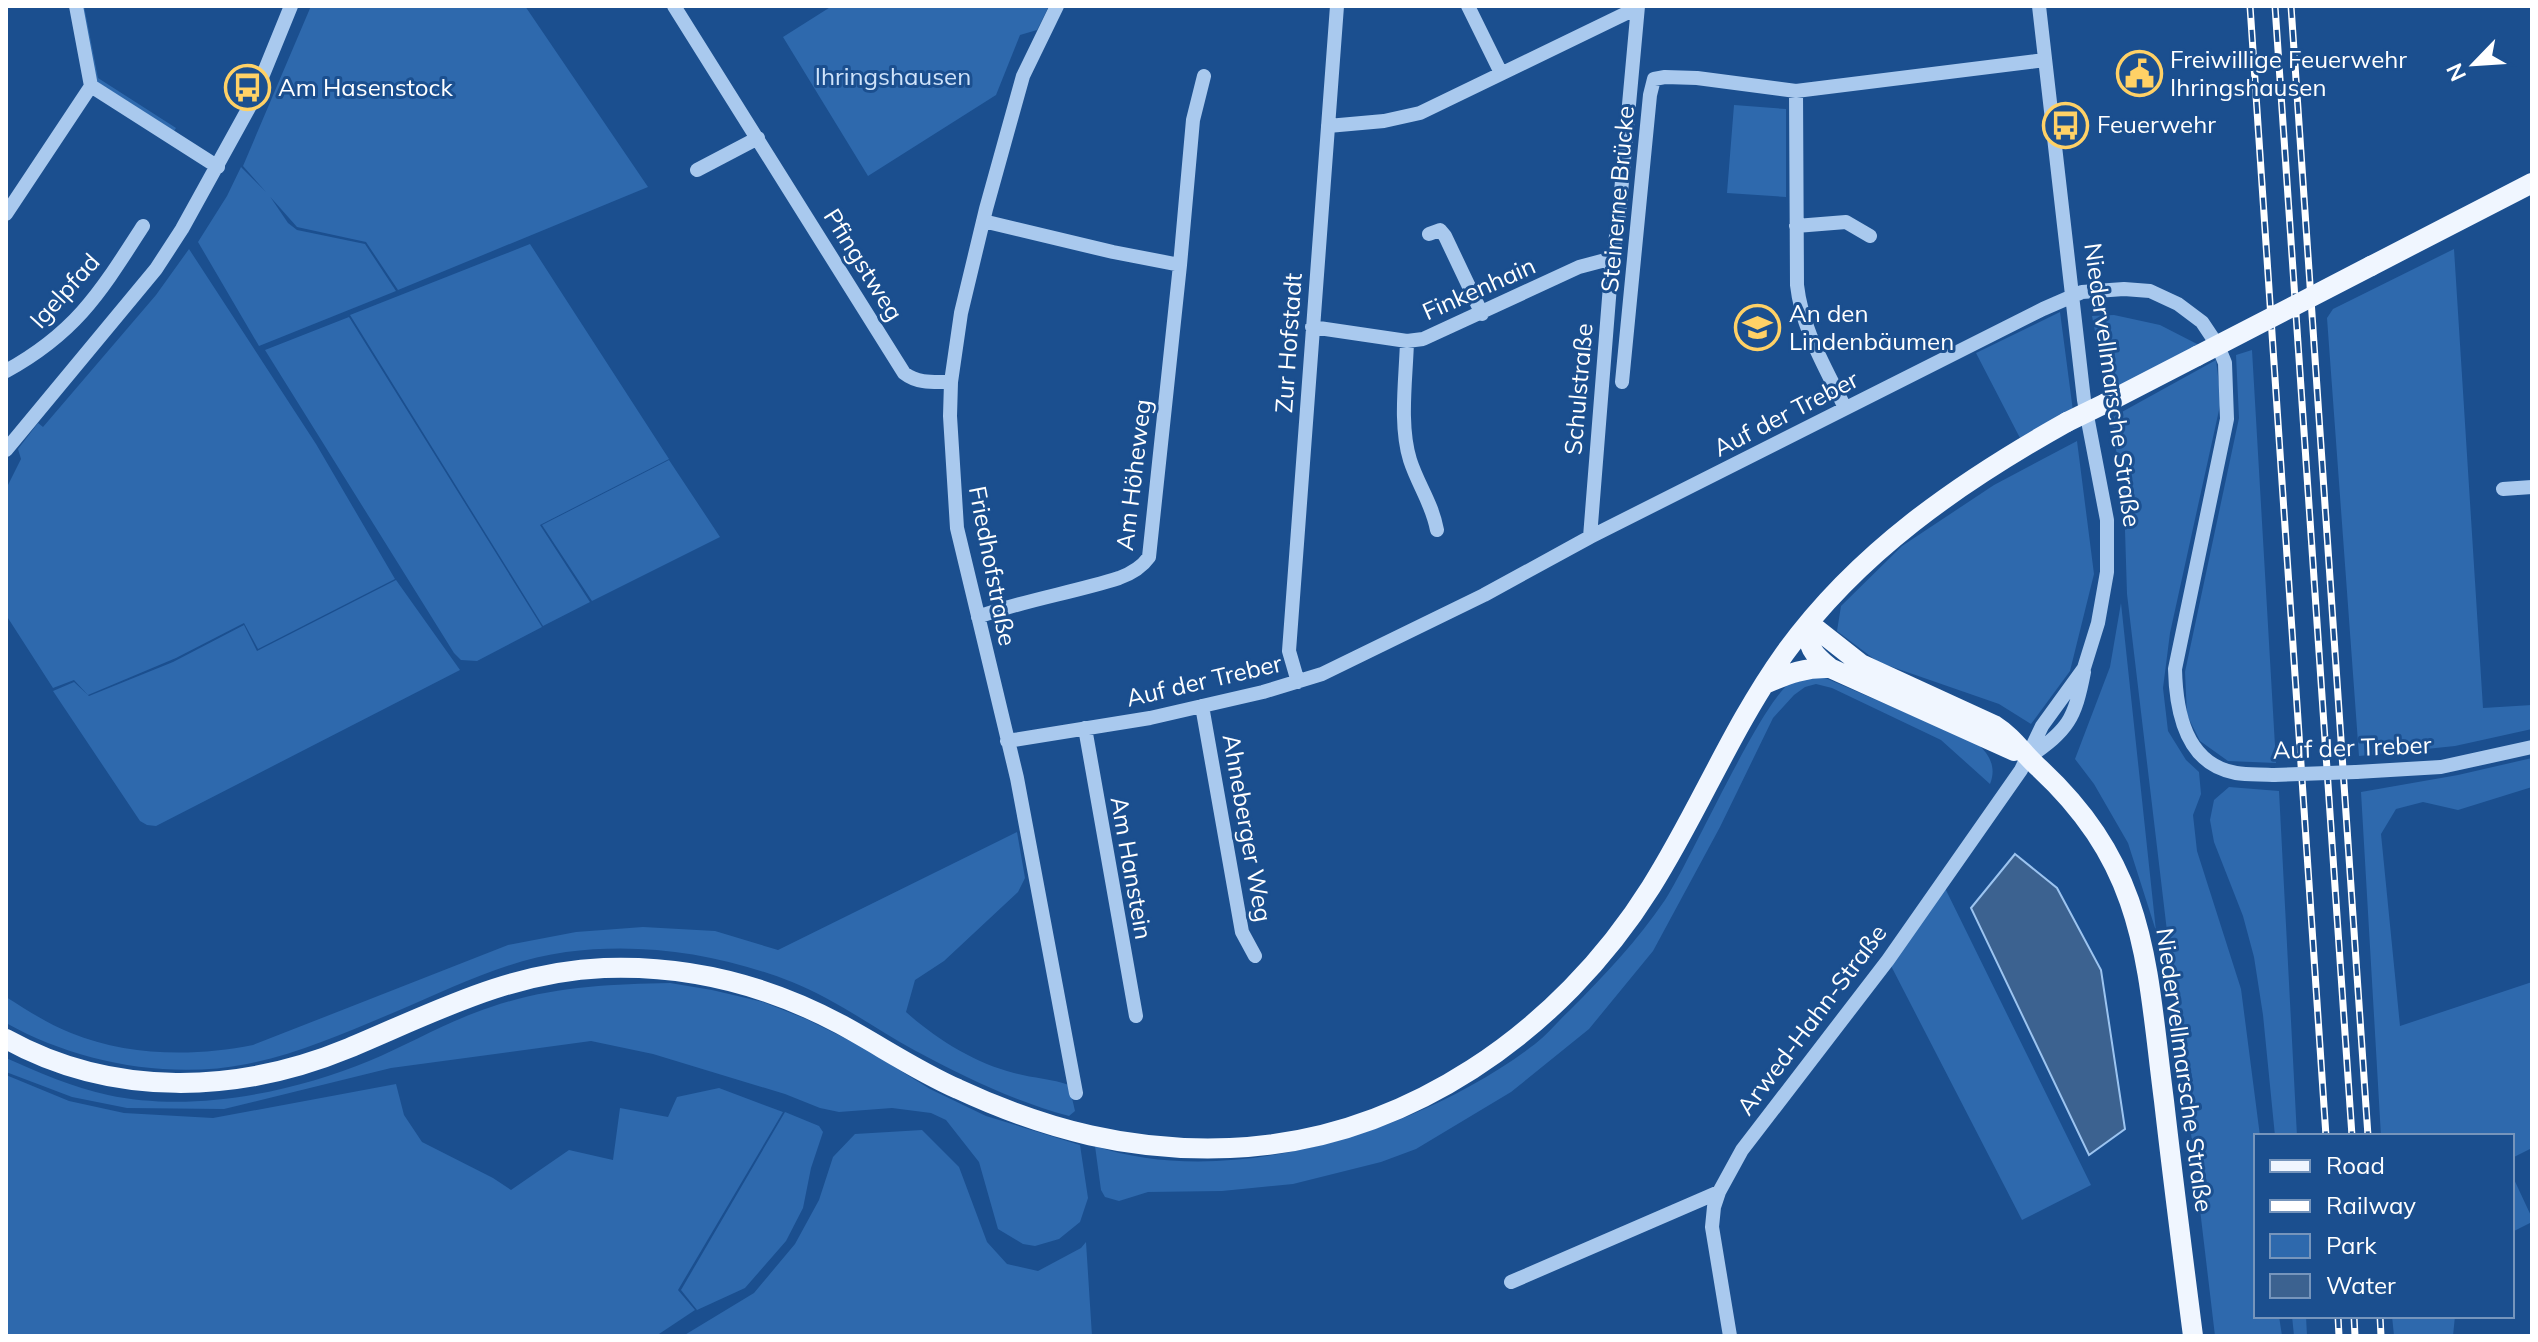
<svg xmlns="http://www.w3.org/2000/svg" width="2538" height="1342" viewBox="0 0 2538 1342" font-family="Mulish,sans-serif">
<style>
.green{fill:#2e69ad}
.water{fill:#3c6290;stroke:#9cc4f0;stroke-width:2}
.lines{fill:none;stroke-linecap:round;stroke-linejoin:round}
.minor{stroke:#a9c9ee;stroke-width:14}
.major{stroke:#f0f6ff;stroke-width:20}
.rail-casing{stroke:#fff;stroke-width:7}
.rail{stroke:#1b4f8f;stroke-width:4;stroke-dasharray:12;stroke-linecap:butt}
.minor-bridge{stroke:#a9c9ee;stroke-width:14}
.major-bridge{stroke:#f0f6ff;stroke-width:20}
.labels{text-anchor:middle;stroke-width:6;stroke-linejoin:round;paint-order:stroke}
.poi-label{font-size:24px;fill:#fff;stroke:#1b4f8f;text-anchor:start}
.park-label{font-size:24px;fill:#cfe3fa;stroke:#1b4f8f}
.street-label{font-size:24px;fill:#fff;stroke:#1b4f8f}
</style>
<rect width="100%" height="100%" fill="#1b4f8f"/>
<path class="green" d="M 81,6 L 84,6 L 98,78 L 176,128 L 174,131 L 97,82 Z
M 311,6 L 525,6 L 648,187 L 398,290 L 366,242 L 297,227 L 243,166 Z
M 832,6 L 1049,6 L 1037,30 L 1020,35 L 996,95 L 868,176 L 783,37 Z
M 1734,105 L 1786,109 L 1786,197 L 1727,193 Z
M 241,167 L 269,195 L 288,223 L 297,230 L 365,244 L 396,291 L 259,346 L 198,242 L 227,196 Z
M 530,244 L 669,459 L 540,525 L 590,602 L 543,626 L 350,315 Z
M 189,249 L 316,444 L 395,579 L 258,649 L 244,623 L 176,658 L 88,695 L 74,680 L 53,688 L 6,615 L 6,489 L 21,459 L 18,449 L 38,423 L 43,427 L 156,295 Z
M 2454,249 L 2483,708 L 2532,705 L 2532,729 L 2455,746 L 2359,756 L 2327,318 L 2333,309 Z
M 2060,312 L 2073,411 L 2020,438 L 1976,353 Z
M 2114,315 L 2160,325 L 2199,345 L 2107,394 L 2092,316 Z
M 349,317 L 542,627 L 477,661 L 461,660 L 454,653 L 265,350 Z
M 2252,350 L 2276,763 L 2228,761 L 2200,741 L 2187,715 L 2185,672 L 2239,418 L 2236,355 Z
M 2216,360 L 2221,401 L 2170,633 L 2163,688 L 2168,731 L 2186,760 L 2199,772 L 2201,794 L 2193,815 L 2197,851 L 2241,989 L 2260,1136 L 2256,1136 L 2256,1316 L 2279,1316 L 2282,1336 L 2215,1336 L 2127,594 L 2124,498 L 2111,418 Z
M 2077,441 L 2094,574 L 2070,671 L 2031,724 L 1999,704 L 1878,662 L 1837,631 L 1841,606 L 1902,546 L 1994,485 Z
M 669,460 L 720,537 L 592,601 L 542,525 Z
M 396,580 L 460,670 L 156,826 L 147,825 L 140,821 L 53,691 L 74,682 L 89,696 L 173,662 L 244,625 L 257,651 Z
M 2121,603 L 2156,931 L 2128,843 L 2094,784 L 2075,759 L 2110,667 Z
M 1823,677 L 1976,743 C 1989,753 1997,767 1990,784 L 1941,740 L 1832,688 L 1816,684 L 1805,687 L 1794,695 L 1773,718 L 1720,827 L 1653,951 L 1589,1029 L 1511,1092 L 1416,1149 L 1381,1162 L 1293,1184 L 1222,1191 L 1148,1192 L 1119,1201 L 1105,1197 L 1101,1190 L 1095,1146 C 1232,1192 1424,1129 1535,1044 C 1548,1034 1558,1021 1570,1010 C 1604,976 1638,940 1665,900 C 1690,862 1764,695 1793,681 C 1800,677 1814,678 1823,677 Z
M 2532,758 L 2532,787 L 2458,810 L 2423,802 L 2396,809 L 2381,834 L 2400,1026 L 2532,982 L 2532,1148 L 2512,1158 L 2512,1136 L 2381,1136 L 2361,792 L 2458,775 Z
M 2229,787 L 2279,791 L 2297,1136 L 2275,1136 L 2263,1015 L 2254,957 L 2243,916 L 2214,842 L 2210,820 L 2214,800 Z
M 1017,832 L 1025,878 L 1018,892 L 944,961 L 915,980 L 906,1012 C 936,1039 975,1063 1014,1073 C 1032,1078 1052,1079 1069,1085 L 1075,1111 L 1069,1116 C 1014,1101 964,1077 914,1050 C 874,1028 835,999 792,982 C 720,954 643,942 566,952 C 506,960 450,989 395,1012 C 347,1032 298,1054 247,1064 C 168,1080 75,1062 6,1023 L 6,997 C 27,1010 48,1024 71,1033 C 127,1056 194,1057 253,1045 L 508,945 L 576,932 L 643,927 L 715,931 L 778,950 Z
M 1942,882 L 2091,1185 L 2022,1220 L 1888,960 Z
M 670,983 L 712,990 L 763,1002 L 806,1019 L 859,1045 L 930,1089 L 986,1116 L 1080,1145 L 1088,1198 L 1080,1222 L 1059,1239 L 1035,1246 L 1023,1244 L 998,1229 L 979,1162 L 946,1120 L 931,1113 L 892,1108 L 839,1112 L 820,1108 L 785,1094 L 653,1054 L 591,1041 L 391,1068 L 224,1109 L 127,1108 L 72,1097 L 6,1072 L 6,1058 C 40,1073 72,1087 108,1095 C 191,1113 292,1093 369,1061 C 410,1044 448,1021 491,1007 C 549,987 609,984 670,983 Z
M 6,1075 L 69,1101 L 124,1113 L 213,1118 L 396,1084 L 404,1115 L 422,1142 L 493,1178 L 511,1190 L 569,1150 L 613,1160 L 620,1108 L 668,1117 L 677,1097 L 719,1088 L 783,1112 L 678,1290 L 695,1310 L 656,1336 L 6,1336 Z
M 785,1112 L 819,1126 L 823,1132 L 811,1168 L 803,1208 L 786,1241 L 745,1288 L 697,1310 L 681,1290 Z
M 922,1130 L 959,1167 L 987,1242 L 1007,1264 L 1038,1271 L 1081,1248 L 1086,1242 L 1092,1336 L 683,1336 L 754,1293 L 795,1244 L 819,1200 L 833,1157 L 855,1134 Z
M 2512,1175 L 2532,1218 L 2532,1222 L 2512,1232 Z
M 2292,1316 L 2306,1316 L 2307,1336 L 2294,1336 Z
M 2392,1316 L 2455,1316 L 2453,1336 L 2394,1336 Z"/>
<path class="water" d="M 2015,854 L 2057,888 L 2101,970 L 2125,1129 L 2089,1155 L 1971,908 Z"/>
<g class="lines">
<path class="minor" d="M 76,6 L 91,86
M 674,6 L 904,373 C 918,384 934,382 951,382
M 1057,6 L 1023,76 L 986,209 L 961,313 L 951,382 L 950,416 L 957,528 L 1017,778 L 1076,1093
M 1468,6 L 1501,73
M 91,86 L 218,167
M 1796,91 L 1797,285 C 1802,330 1826,368 1845,408
M 1328,126 L 1384,121 L 1420,113 L 1637,8
M 697,170 L 758,138
M 6,214 L 91,86
M 1796,226 L 1846,222 L 1870,236
M 1429,234 L 1440,230 L 1445,236 L 1482,314
M 1180,265 L 1193,120 L 1204,76
M 1312,327 L 1407,341 L 1423,339 L 1579,267 L 1613,258
M 1407,341 C 1406,379 1399,424 1410,460 C 1418,485 1432,503 1437,530
M 6,371 C 77,332 101,291 143,226
M 1622,382 L 1650,95 L 1654,79 L 1665,77 L 1697,78 L 1796,91 L 2045,60
M 6,450 L 156,269 L 182,229 L 251,104 L 291,6
M 2503,489 L 2532,487
M 1590,537 L 1611,273 L 1619,214 L 1638,6
M 978,617 C 1024,600 1072,593 1119,578 C 1130,574 1142,567 1149,557 L 1180,265 L 1113,252 L 983,221
M 1298,682 L 1289,651 L 1337,6
M 1202,706 L 1242,932 L 1255,956
M 1085,728 L 1136,1016
M 1007,741 L 1150,718 L 1263,692 L 1322,674 L 1484,595 L 1590,537 L 2043,309 L 2082,292 L 2124,289 L 2150,291 L 2178,304 L 2202,322 L 2218,346 L 2225,363 L 2227,419 L 2175,669 C 2176,711 2185,764 2236,773 C 2248,775 2261,774 2274,775
M 2029,757 C 2068,730 2075,719 2084,672
M 2356,772 L 2441,767 L 2532,747
M 1511,1282 L 1719,1192
M 1730,1336 L 1712,1227 L 1714,1207 L 1719,1192 L 1742,1150 L 1888,960 L 2021,770 L 2042,726 L 2084,668 L 2098,623 L 2107,572 L 2107,520 L 2084,400 L 2039,6"/>
<path class="major" d="M 2371,266 L 2532,183
M 2106,403 L 2197,356
M 1809,623 L 1861,664 L 1994,725 C 2014,738 2020,750 2037,766 C 2148,868 2146,962 2164,1101 C 2173,1180 2183,1258 2193,1336
M 1809,623 C 1807,648 1812,653 1830,668 L 2014,751
M 1767,683 C 1788,674 1806,667 1830,668
M 6,1039 C 113,1098 238,1094 349,1048 C 435,1012 509,972 604,968 C 687,965 767,985 840,1024 C 879,1045 917,1071 958,1089 C 1046,1130 1132,1152 1230,1148 C 1405,1141 1560,1032 1651,887 C 1699,811 1732,727 1785,653 C 1858,552 1960,482 2067,422"/>
<defs>
<path id="rail" d="M 2250,6 L 2326,1136
M 2275,6 L 2352,1136
M 2291,6 L 2368,1136
M 2338,1316 L 2339,1336
M 2354,1316 L 2355,1336
M 2380,1316 L 2381,1336"/>
</defs>
<use href="#rail" class="rail-casing"/>
<use href="#rail" class="rail"/>
<path class="minor-bridge" d="M 2274,775 L 2356,772"/>
<path class="major-bridge" d="M 2197,356 L 2371,266
M 2067,422 L 2106,403"/>
</g>
<defs>
<symbol id="civic-ring" viewBox="-11 -11 22 22"><circle r="9.5" fill="#1b4f8f" stroke="#ffd166" stroke-width="1.5"/><path d="M-.6-6.5H3V-4.5H.6V-3L4-1V1h2V6H-6V1h2V-1L-.6-3ZM-1.2 2.5V6h2.4V2.5Z" fill="#ffd166"/></symbol>
<symbol id="bus-ring" viewBox="-11 -11 22 22"><circle r="9.5" fill="#1b4f8f" stroke="#ffd166" stroke-width="1.5"/><path d="M-5-6H5V4H4V6H2V4H-2V6H-4V4H-5ZM-3.5-4V0h7V-4ZM-3.5 1.2v1.5H-2V1.2ZM2 1.2v1.5H3.5V1.2Z" fill="#ffd166"/></symbol>
<symbol id="school-ring" viewBox="-11 -11 22 22"><circle r="9.5" fill="#1b4f8f" stroke="#ffd166" stroke-width="1.5"/><path d="M0-5L7-2L0 1L-7-2ZM-4 1L0 2.5L4 1V4Q0 6-4 4Z" fill="#ffd166"/></symbol>
</defs>
<g fill-rule="evenodd">
<use href="#civic-ring" x="2114" y="48" width="51" height="51"/>
<use href="#bus-ring" x="222" y="62" width="51" height="51"/>
<use href="#bus-ring" x="2040" y="100" width="51" height="51"/>
<use href="#school-ring" x="1732" y="302" width="51" height="51"/>
</g>
<g class="labels">
<g class="poi-label">
<text x="2170" y="68">Freiwillige Feuerwehr<tspan x="2170" dy="28">Ihringshausen</tspan></text>
<text x="278" y="96">Am Hasenstock</text>
<text x="2097" y="133">Feuerwehr</text>
<text x="1789" y="322">An den<tspan x="1789" dy="28">Lindenbäumen</tspan></text>
</g>
<g class="park-label">
<text x="893" y="85">Ihringshausen</text>
</g>
<g class="street-label">
<text transform="translate(1618 199) rotate(-85)" y="8">Steinerne Brücke</text>
<text transform="translate(863 265) rotate(58)" y="8">Pfingstweg</text>
<text transform="translate(1479 289) rotate(-24)" y="8">Finkenhain</text>
<text transform="translate(65 291) rotate(-48)" y="8">Igelpfad</text>
<text transform="translate(1289 343) rotate(-86)" y="8">Zur Hofstadt</text>
<text transform="translate(2112 385) rotate(82)" y="8">Niedervellmarsche Straße</text>
<text transform="translate(1579 389) rotate(-85)" y="8">Schulstraße</text>
<text transform="translate(1786 414) rotate(-27)" y="8">Auf der Treber</text>
<text transform="translate(1134 475) rotate(-83)" y="8">Am Höheweg</text>
<text transform="translate(992 566) rotate(79)" y="8">Friedhofstraße</text>
<text transform="translate(1204 681) rotate(-13)" y="8">Auf der Treber</text>
<text transform="translate(2352 748) rotate(-2)" y="8">Auf der Treber</text>
<text transform="translate(1247 828) rotate(80)" y="8">Ahneberger Weg</text>
<text transform="translate(1131 868) rotate(80)" y="8">Am Hanstein</text>
<text transform="translate(1812 1020) rotate(-53)" y="8">Arwed-Hahn-Straße</text>
<text transform="translate(2184 1070) rotate(82)" y="8">Niedervellmarsche Straße</text>
</g>
</g>
<rect width="2538" height="1342" fill="none" stroke="#ffffff" stroke-width="16"/>
<rect x="2254" y="1134" width="260" height="184" fill="#1b4f8f" stroke="#7695bc" stroke-width="2"/>
<rect x="2270" y="1160" width="40" height="12" fill="#f0f6ff" stroke="#7695bc" stroke-width="2"/>
<text x="2326" y="1174" font-size="24" fill="#ffffff">Road</text>
<rect x="2270" y="1200" width="40" height="12" fill="#ffffff" stroke="#7695bc" stroke-width="2"/>
<text x="2326" y="1214" font-size="24" fill="#ffffff">Railway</text>
<rect x="2270" y="1234" width="40" height="24" fill="#2e69ad" stroke="#7695bc" stroke-width="2"/>
<text x="2326" y="1254" font-size="24" fill="#ffffff">Park</text>
<rect x="2270" y="1274" width="40" height="24" fill="#3c6290" stroke="#7695bc" stroke-width="2"/>
<text x="2326" y="1294" font-size="24" fill="#ffffff">Water</text>
<g transform="translate(2474 64) rotate(245)" stroke="#1b4f8f" stroke-width="6" paint-order="stroke">
<path d="M0-6L14 30L0 20L-14 30Z" fill="#ffffff"/>
<text y="-12" font-size="22" font-weight="bold" text-anchor="middle" fill="#ffffff">N</text>
</g>
</svg>
